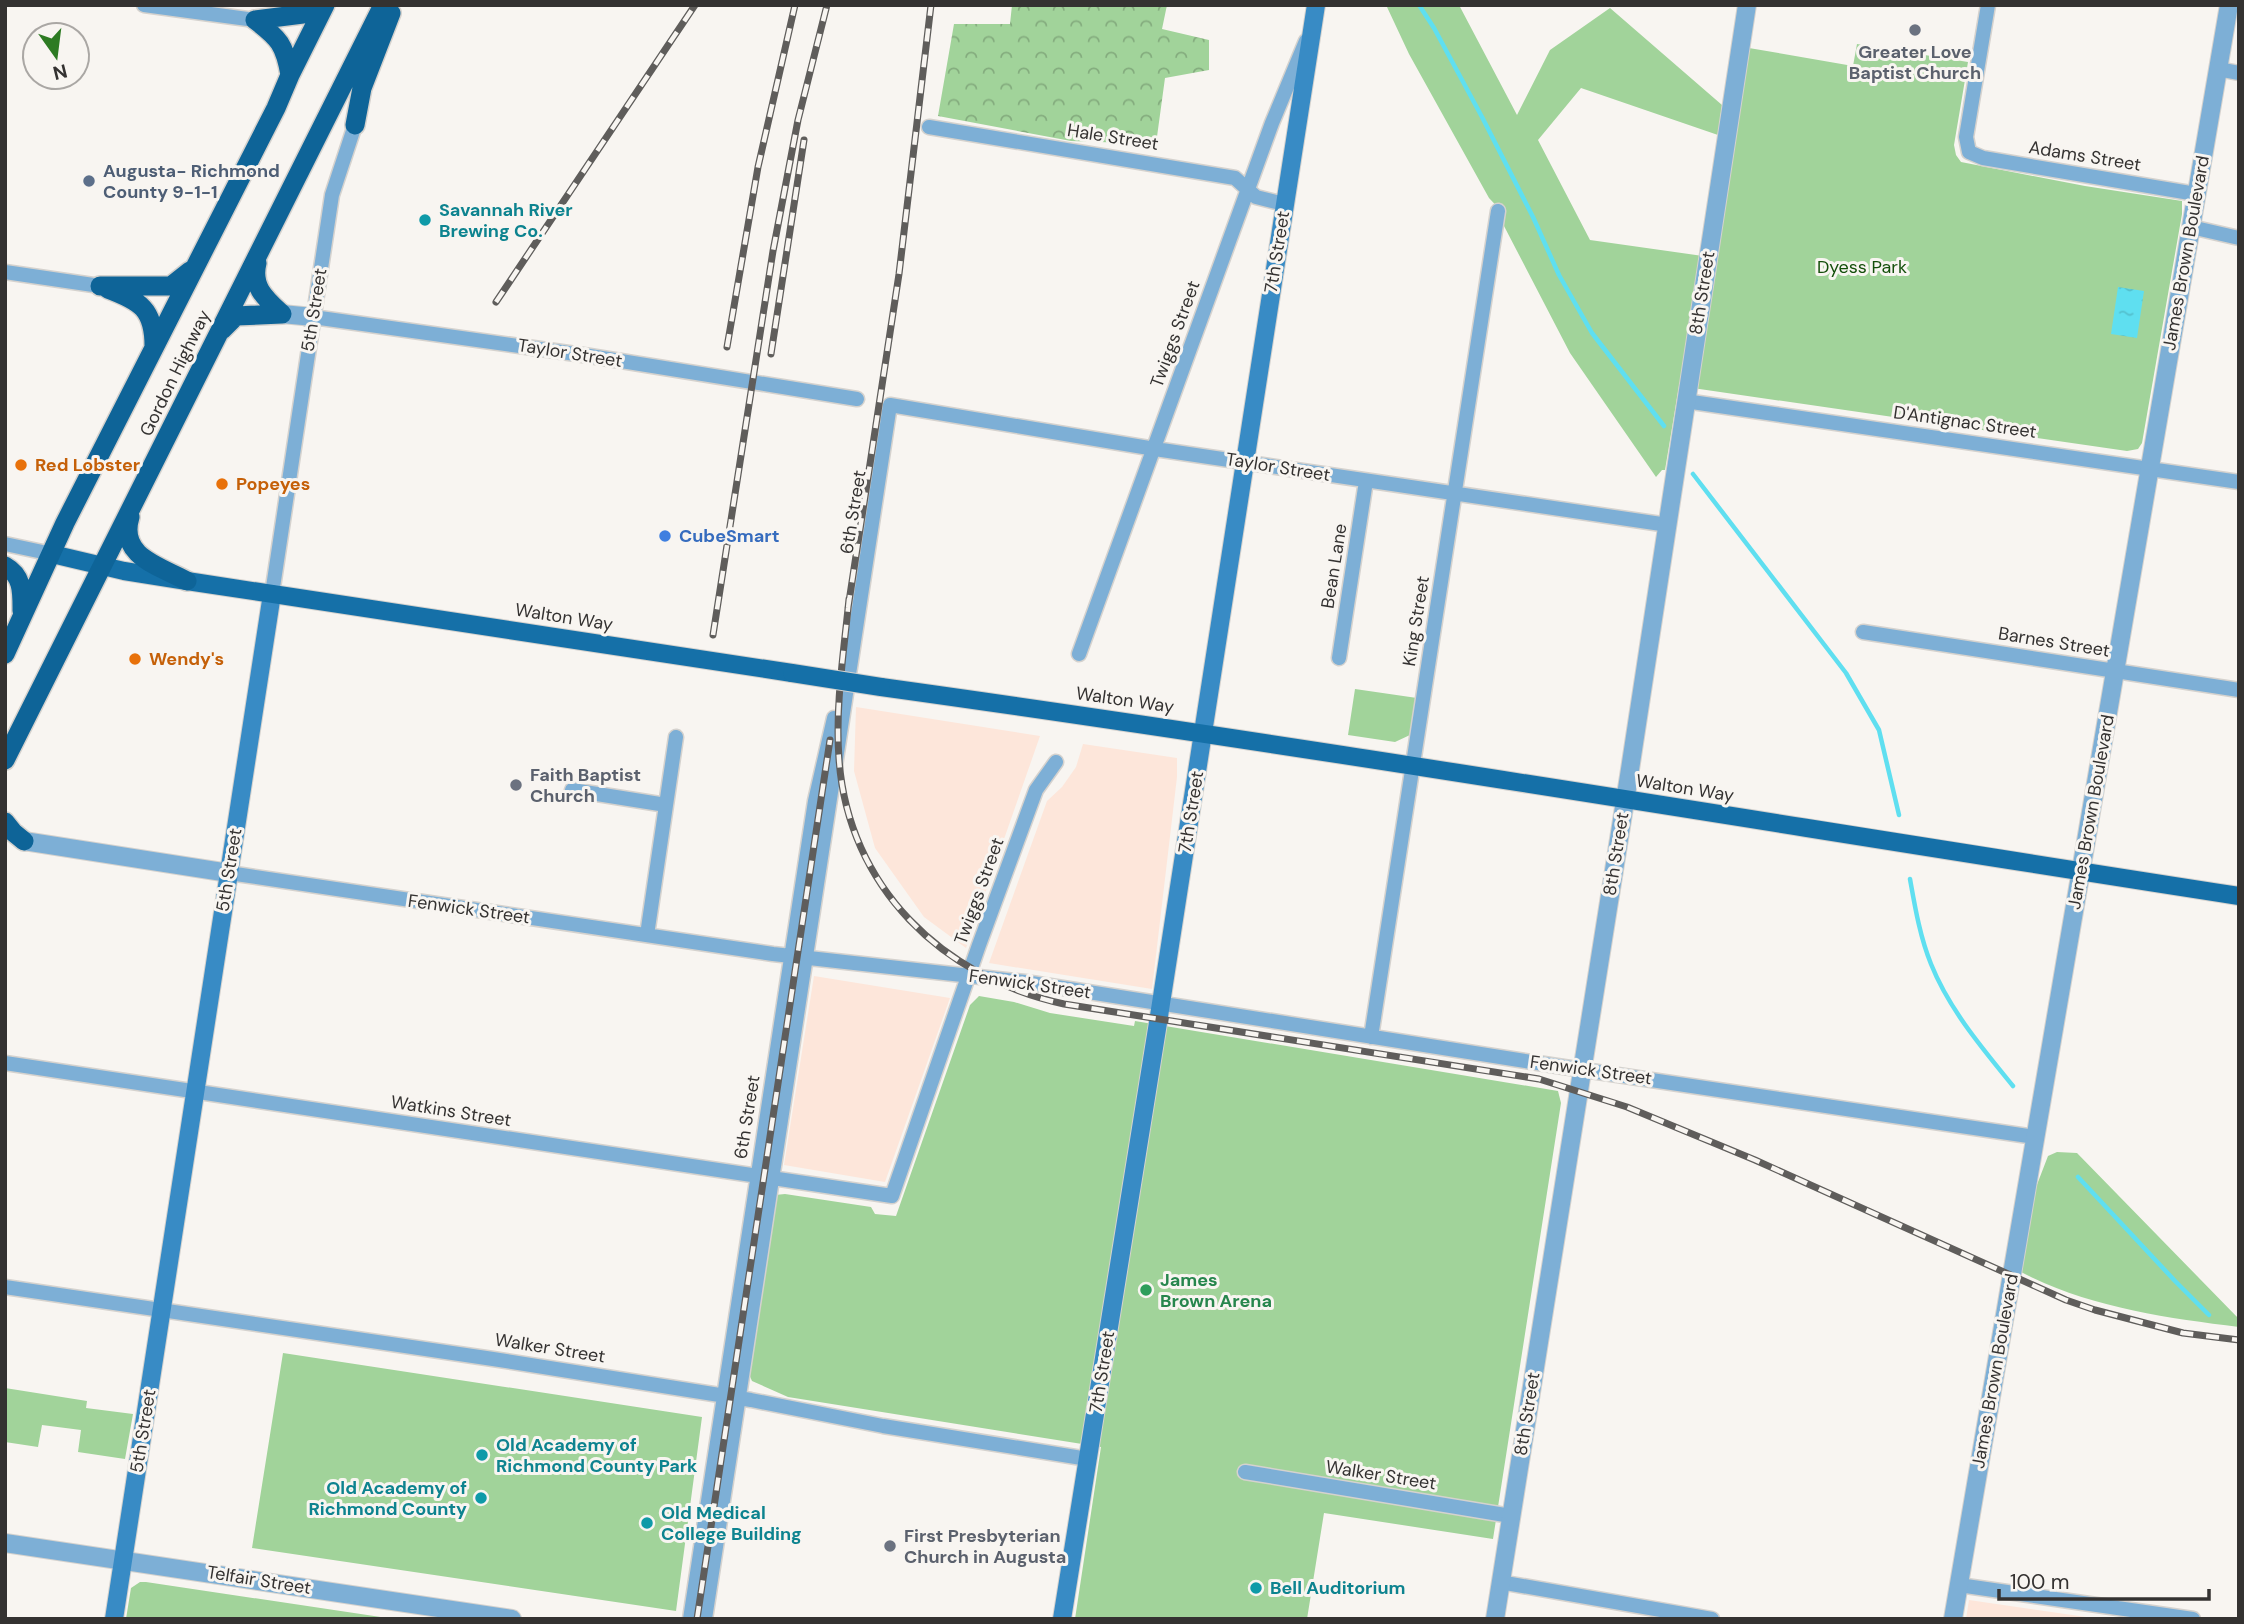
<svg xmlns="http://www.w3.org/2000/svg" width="2244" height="1624" viewBox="0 0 2244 1624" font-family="'DM Sans',sans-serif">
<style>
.commercial{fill:#fde6da}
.forest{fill:url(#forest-crowns)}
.park{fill:#a1d39a}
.water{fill:url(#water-ripples)}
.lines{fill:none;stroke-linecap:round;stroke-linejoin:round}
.stream{stroke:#5fdff0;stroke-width:4.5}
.minor-casing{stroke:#d5d2ce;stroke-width:17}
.tertiary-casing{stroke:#d5d2ce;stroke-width:20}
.secondary-casing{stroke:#d5d2ce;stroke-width:20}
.primary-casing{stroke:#d5d2ce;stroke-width:20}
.trunk-casing{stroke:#d5d2ce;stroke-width:22}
.minor{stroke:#7dafd6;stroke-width:14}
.tertiary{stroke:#7dafd6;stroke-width:18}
.secondary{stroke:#388bc5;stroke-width:18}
.primary{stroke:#1570a8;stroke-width:18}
.trunk{stroke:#0e6498;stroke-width:19}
.rail-casing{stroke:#5f5d5b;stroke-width:7}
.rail{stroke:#f8f5f1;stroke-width:4.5;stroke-dasharray:13;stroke-linecap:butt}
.primary-bridge-casing{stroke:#d5d2ce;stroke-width:20;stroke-linecap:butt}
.primary-bridge{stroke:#1570a8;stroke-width:18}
.worship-dot{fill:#6b7280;stroke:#f8f5f1;stroke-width:2.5}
.service-dot{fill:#5c6f8a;stroke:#f8f5f1;stroke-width:2.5}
.culture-dot{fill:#0f9aa8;stroke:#f8f5f1;stroke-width:2.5}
.food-dot{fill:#e8710a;stroke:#f8f5f1;stroke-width:2.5}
.shop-dot{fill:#3f7fe0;stroke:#f8f5f1;stroke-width:2.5}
.leisure-dot{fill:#2e9e5b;stroke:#f8f5f1;stroke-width:2.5}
.labels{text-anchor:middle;stroke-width:6;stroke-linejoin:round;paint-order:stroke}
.worship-label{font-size:18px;font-weight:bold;fill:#5b616d;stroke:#f8f5f1;text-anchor:start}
.street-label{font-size:18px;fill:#343231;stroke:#f8f5f1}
.service-label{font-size:18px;font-weight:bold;fill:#4e5e75;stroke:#f8f5f1;text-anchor:start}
.culture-label{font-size:18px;font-weight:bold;fill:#0d838f;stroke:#f8f5f1;text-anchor:start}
.park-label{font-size:18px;fill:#134f0a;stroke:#f8f5f1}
.food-label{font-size:18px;font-weight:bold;fill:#c56008;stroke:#f8f5f1;text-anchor:start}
.shop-label{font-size:18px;font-weight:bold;fill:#366cbe;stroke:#f8f5f1;text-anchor:start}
.leisure-label{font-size:18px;font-weight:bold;fill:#27864d;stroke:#f8f5f1;text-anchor:start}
</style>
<defs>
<pattern id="forest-crowns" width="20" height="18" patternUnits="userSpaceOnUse" patternTransform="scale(1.75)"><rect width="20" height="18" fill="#a1d39a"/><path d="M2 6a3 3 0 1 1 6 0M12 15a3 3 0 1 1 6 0" fill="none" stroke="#84ac7e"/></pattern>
<pattern id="water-ripples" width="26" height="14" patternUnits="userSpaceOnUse" patternTransform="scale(1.75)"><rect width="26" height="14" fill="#5fdff0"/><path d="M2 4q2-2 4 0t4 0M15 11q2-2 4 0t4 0" fill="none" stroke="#53c0ce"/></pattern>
</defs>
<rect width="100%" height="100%" fill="#f8f5f1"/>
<path class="commercial" d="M 856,707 L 1040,736 L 966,948 L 924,917 L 875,848 L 854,771 Z
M 1083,744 L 1177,758 L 1177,777 L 1152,989 L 989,963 L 1047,801 L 1062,787 L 1076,767 Z
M 814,976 L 950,998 L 885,1182 L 784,1165 Z
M 1969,1600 L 2100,1619 L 1966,1619 Z"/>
<path class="forest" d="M 1012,5 L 1167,5 L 1162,29 L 1209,40 L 1209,70 L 1165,78 L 1156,144 L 1071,141 L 938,116 L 954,24 L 1010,24 Z"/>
<path class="park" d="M 1381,5 L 1459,5 L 1517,115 L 1550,50 L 1610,8 L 1722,105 L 1718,135 L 1581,88 L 1538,140 L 1590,240 L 1717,258 L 1749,48 L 1853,66 L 1857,44 L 1968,62 L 1954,145 L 1956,155 L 1961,162 L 2085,186 L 2182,201 L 2182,214 L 2142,443 L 2138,449 L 2127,451 L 1679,386 L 1665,470 L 1662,470 L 1656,477 L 1570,353 L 1504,226 L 1504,214 L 1489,198 L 1409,54 L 1387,7 Z
M 1355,689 L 1417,698 L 1410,735 L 1395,742 L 1348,735 Z
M 979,996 L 1014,1002 L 1050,1013 L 1134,1026 L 1135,1021 L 1558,1091 L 1561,1103 L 1493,1539 L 1324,1513 L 1307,1619 L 1075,1619 L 1101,1447 L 788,1397 L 752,1381 L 748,1372 L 775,1195 L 785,1194 L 871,1207 L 875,1214 L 896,1216 L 970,1005 Z
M 2057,1152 L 2077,1153 L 2239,1319 L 2239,1327 C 2166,1318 2087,1307 2021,1272 L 2033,1195 L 2048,1156 Z
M 283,1353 L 702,1417 L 676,1611 L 252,1548 Z
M 5,1388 L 87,1401 L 86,1408 L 133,1414 L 125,1459 L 78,1452 L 81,1430 L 42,1425 L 38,1447 L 5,1442 Z
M 140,1582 L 146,1582 L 394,1619 L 126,1619 L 131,1588 Z"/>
<path class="water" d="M 2118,287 L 2144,291 L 2137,338 L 2111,334 Z"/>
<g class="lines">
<path class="stream" d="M 1419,5 L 1434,28 L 1482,117 L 1533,217 L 1559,275 L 1592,333 L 1664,426
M 1693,474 L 1846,673 L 1879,730 L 1899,815
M 1910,879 C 1915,907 1920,937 1931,964 C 1949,1009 1982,1048 2013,1086
M 2078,1177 L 2175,1281 L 2209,1315"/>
<defs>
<path id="minor" d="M 144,5 L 255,20
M 1988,5 L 1966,137 L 1969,152 L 1983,158 L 2196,194
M 2218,69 L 2239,73
M 929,127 L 1235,178 L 1256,197 L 1284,204
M 2191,227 L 2239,238
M 5,272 L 100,286
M 313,317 L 590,356 L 857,399
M 1685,401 L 2239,482
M 5,544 L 52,554
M 272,594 L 332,195 L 355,125
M 1863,632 L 2239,690
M 1079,654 L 1272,123 L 1306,41
M 1339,658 L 1366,481
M 572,790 L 666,805
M 229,873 L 773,954 L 1025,982 L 1557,1066 L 2035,1137
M 647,935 L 676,737
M 1371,1037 L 1498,211
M 5,1063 L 892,1196 L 979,945 L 1036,790 L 1056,762
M 5,1287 L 493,1359 L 751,1400 L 883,1426 L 1088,1459
M 1245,1472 L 1511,1516
M 1500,1582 L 1712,1619
M 1959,1585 L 2193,1619
M 690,1619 L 815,801 L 834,718
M 705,1619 L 890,405 L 1155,449 L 1668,525"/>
<path id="tertiary" d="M 282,314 L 313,317
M 24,841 L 229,873
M 5,1543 L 512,1619
M 1495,1619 L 1629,776 L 1747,5
M 1953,1619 L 2229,5"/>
<path id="secondary" d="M 114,1619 L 272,594
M 1062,1619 L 1157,1029 L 1316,5"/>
<path id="primary" d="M 52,554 L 124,571 L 187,581 L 792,673
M 881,687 C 1335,750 1786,826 2239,896"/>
<path id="trunk" d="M 255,20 C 279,38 285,45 290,75
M 255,20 L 303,14 L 312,5
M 355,125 L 362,88 L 391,13
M 257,263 C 251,287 266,299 282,314
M 100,286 L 171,286 L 190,271
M 108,289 C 140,301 154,309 154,346
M 222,330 L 236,316 L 282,314
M 130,517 C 118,556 159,566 187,581
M 5,566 C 23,576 22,592 22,611
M 5,654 L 65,523 L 276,108 L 290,75 L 325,5
M 5,760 L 383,5
M 5,822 L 13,832 L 24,841"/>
</defs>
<use href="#minor" class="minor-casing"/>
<use href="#tertiary" class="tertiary-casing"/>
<use href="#secondary" class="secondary-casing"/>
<use href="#primary" class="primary-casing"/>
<use href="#trunk" class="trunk-casing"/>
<use href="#minor" class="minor"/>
<use href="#tertiary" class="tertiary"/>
<use href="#secondary" class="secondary"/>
<use href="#primary" class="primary"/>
<use href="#trunk" class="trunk"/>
<defs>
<path id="rail" d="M 496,302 L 695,5
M 727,347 L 758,167 L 795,5
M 771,354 L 804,140
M 849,599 C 844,651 835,706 839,759 C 848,887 943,978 1064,1004 L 1539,1079 L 1627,1107 L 1755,1160 L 2066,1300 L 2095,1310 L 2183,1333 L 2239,1340
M 848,608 L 899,274 L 931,5
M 713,635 L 773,251 L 798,120 L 827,5
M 697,1619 L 830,740"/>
</defs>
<use href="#rail" class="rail-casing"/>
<use href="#rail" class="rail"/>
<defs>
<path id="primary-bridge" d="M 792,673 L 881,687"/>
</defs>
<use href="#primary-bridge" class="primary-bridge-casing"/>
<use href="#primary-bridge" class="primary-bridge"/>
</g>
<g class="worship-dot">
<circle cx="1915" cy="30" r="7"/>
<circle cx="516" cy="785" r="7"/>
<circle cx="890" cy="1546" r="7"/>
</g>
<circle class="service-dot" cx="89" cy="181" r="7"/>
<g class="culture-dot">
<circle cx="425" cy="220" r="7"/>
<circle cx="482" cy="1455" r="7"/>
<circle cx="481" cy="1498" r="7"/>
<circle cx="647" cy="1523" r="7"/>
<circle cx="1256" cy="1588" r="7"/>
</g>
<g class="food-dot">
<circle cx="21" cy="465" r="7"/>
<circle cx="222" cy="484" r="7"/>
<circle cx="135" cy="659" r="7"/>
</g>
<circle class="shop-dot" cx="665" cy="536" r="7"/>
<circle class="leisure-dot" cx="1146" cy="1290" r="7"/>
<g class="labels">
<g class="worship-label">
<text x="1915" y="58" text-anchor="middle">Greater Love<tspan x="1915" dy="21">Baptist Church</tspan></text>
<text x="530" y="781">Faith Baptist<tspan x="530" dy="21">Church</tspan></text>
<text x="904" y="1542">First Presbyterian<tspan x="904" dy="21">Church in Augusta</tspan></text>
</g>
<g class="street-label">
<text transform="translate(1113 137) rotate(9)" y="6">Hale Street</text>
<text transform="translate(2085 156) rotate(9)" y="6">Adams Street</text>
<text transform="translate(1277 252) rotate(-81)" y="6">7th Street</text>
<text transform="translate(2186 253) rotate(-80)" y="6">James Brown Boulevard</text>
<text transform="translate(1702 293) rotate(-81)" y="6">8th Street</text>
<text transform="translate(314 310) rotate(-81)" y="6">5th Street</text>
<text transform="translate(1175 334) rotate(-70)" y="6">Twiggs Street</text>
<text transform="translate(570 353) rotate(9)" y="6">Taylor Street</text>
<text transform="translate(175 373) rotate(-64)" y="6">Gordon Highway</text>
<text transform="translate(1965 422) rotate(8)" y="6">D'Antignac Street</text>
<text transform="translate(1278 467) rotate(9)" y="6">Taylor Street</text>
<text transform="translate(853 512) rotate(-81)" y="6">6th Street</text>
<text transform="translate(1334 566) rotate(-81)" y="6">Bean Lane</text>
<text transform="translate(564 617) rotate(9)" y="6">Walton Way</text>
<text transform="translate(1416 621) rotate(-81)" y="6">King Street</text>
<text transform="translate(2054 642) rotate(9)" y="6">Barnes Street</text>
<text transform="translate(1125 700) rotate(8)" y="6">Walton Way</text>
<text transform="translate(1685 788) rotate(9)" y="6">Walton Way</text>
<text transform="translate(1191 812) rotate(-81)" y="6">7th Street</text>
<text transform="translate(2091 812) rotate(-80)" y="6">James Brown Boulevard</text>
<text transform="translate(1616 854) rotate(-81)" y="6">8th Street</text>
<text transform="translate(229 870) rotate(-81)" y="6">5th Street</text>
<text transform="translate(979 891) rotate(-70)" y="6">Twiggs Street</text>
<text transform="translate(469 909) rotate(8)" y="6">Fenwick Street</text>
<text transform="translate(1030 984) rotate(8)" y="6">Fenwick Street</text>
<text transform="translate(1591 1070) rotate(8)" y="6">Fenwick Street</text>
<text transform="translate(451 1111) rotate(9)" y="6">Watkins Street</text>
<text transform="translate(747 1117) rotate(-81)" y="6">6th Street</text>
<text transform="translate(550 1348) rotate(9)" y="6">Walker Street</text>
<text transform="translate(1995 1371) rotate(-80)" y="6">James Brown Boulevard</text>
<text transform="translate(1102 1372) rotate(-81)" y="6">7th Street</text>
<text transform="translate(1527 1414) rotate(-81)" y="6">8th Street</text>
<text transform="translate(143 1431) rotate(-81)" y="6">5th Street</text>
<text transform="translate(1381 1475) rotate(9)" y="6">Walker Street</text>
<text transform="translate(259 1580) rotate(9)" y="6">Telfair Street</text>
</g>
<g class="service-label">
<text x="103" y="177">Augusta- Richmond<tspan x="103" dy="21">County 9-1-1</tspan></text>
</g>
<g class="culture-label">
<text x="439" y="216">Savannah River<tspan x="439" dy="21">Brewing Co.</tspan></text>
<text x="496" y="1451">Old Academy of<tspan x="496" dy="21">Richmond County Park</tspan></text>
<text x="467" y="1494" text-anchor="end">Old Academy of<tspan x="467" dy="21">Richmond County</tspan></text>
<text x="661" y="1519">Old Medical<tspan x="661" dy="21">College Building</tspan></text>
<text x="1270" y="1594">Bell Auditorium</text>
</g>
<g class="park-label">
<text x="1862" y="273">Dyess Park</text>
</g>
<g class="food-label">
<text x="35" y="471">Red Lobster</text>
<text x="236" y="490">Popeyes</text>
<text x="149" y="665">Wendy's</text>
</g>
<g class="shop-label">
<text x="679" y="542">CubeSmart</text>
</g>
<g class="leisure-label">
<text x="1160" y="1286">James<tspan x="1160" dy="21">Brown Arena</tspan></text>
</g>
</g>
<rect width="2244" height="1624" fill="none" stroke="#343231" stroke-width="14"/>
<g transform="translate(56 56) rotate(166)"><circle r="33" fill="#f8f5f1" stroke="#aaa7a4" stroke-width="2"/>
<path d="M0-5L12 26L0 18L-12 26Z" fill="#2d7b23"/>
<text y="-10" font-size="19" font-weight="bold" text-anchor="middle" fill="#343231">N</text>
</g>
<path d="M1999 1589v10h210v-10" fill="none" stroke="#343231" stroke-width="3.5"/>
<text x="2010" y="1589" font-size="21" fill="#343231" stroke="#f8f5f1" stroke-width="5" paint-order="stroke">100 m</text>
</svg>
